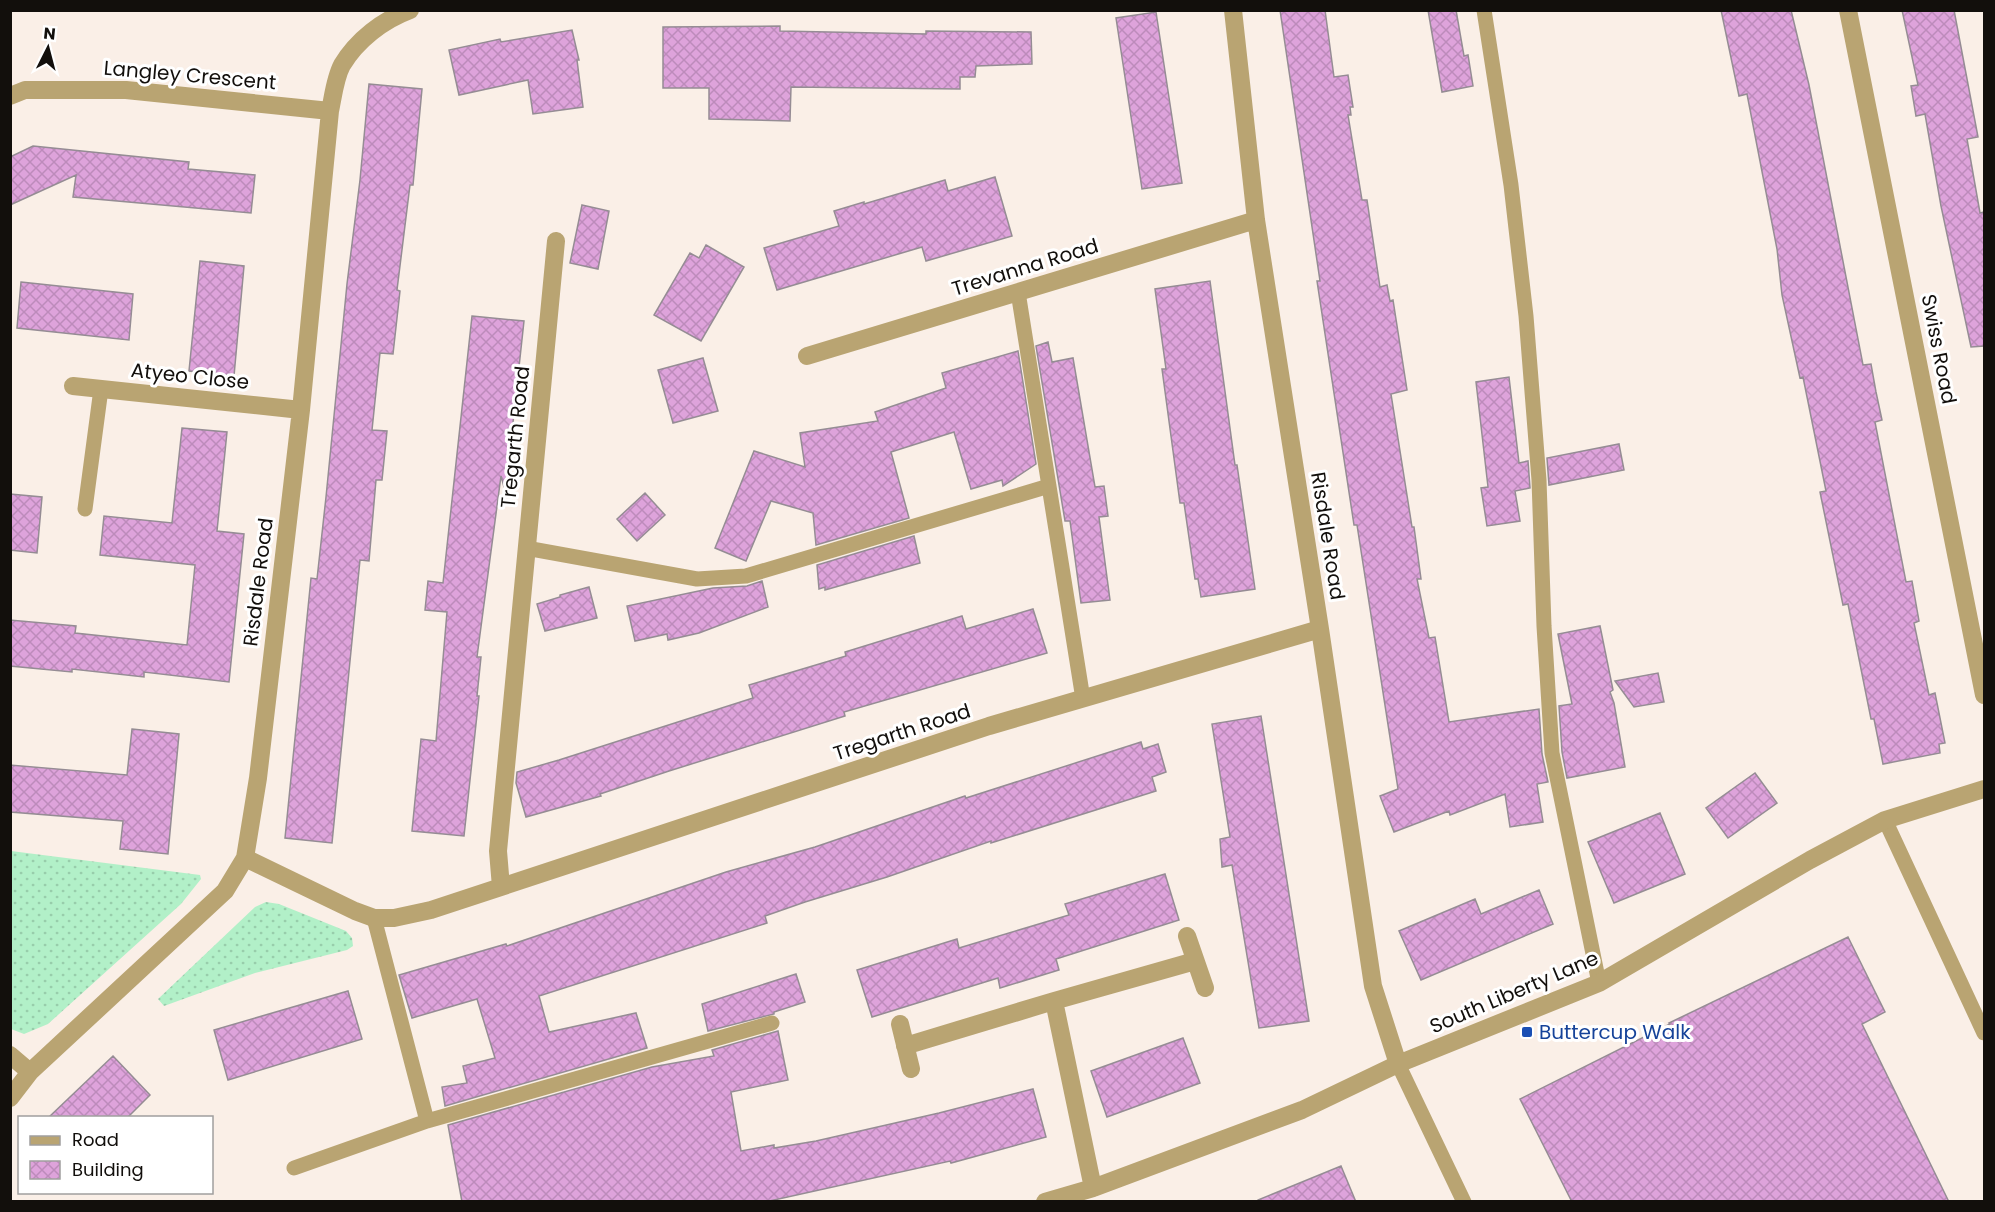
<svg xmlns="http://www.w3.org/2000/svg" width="1995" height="1212" viewBox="0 0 1995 1212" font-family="Poppins,sans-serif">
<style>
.grass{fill:url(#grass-dots)}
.building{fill:url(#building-cross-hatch);stroke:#958c94;stroke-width:1.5}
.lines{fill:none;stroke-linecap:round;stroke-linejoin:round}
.lane{stroke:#b9a472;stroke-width:15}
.street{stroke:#b9a472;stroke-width:18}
.transit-dot{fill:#1a4fb4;stroke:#fff;stroke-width:2}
.labels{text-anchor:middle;stroke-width:6;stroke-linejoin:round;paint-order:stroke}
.street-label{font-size:20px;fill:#120f0c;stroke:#fff}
.transit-label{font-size:20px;fill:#164399;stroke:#fff;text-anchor:start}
</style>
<defs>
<pattern id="grass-dots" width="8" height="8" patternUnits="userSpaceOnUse" patternTransform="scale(1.5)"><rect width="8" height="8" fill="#b2f0c8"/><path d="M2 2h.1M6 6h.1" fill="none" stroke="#98cdab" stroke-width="1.8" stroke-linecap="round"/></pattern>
<pattern id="building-cross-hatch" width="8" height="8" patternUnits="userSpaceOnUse" patternTransform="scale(1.5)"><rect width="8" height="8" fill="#dea3db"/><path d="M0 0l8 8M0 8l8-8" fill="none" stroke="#bd8bbb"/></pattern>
</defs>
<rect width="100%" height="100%" fill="#faefe7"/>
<path class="grass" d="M 11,851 L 200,875 L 201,879 L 181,904 L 48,1024 L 24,1034 L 11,1029 Z
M 266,902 L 279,904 L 346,931 L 352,938 L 353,946 L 347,950 L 255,973 L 164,1006 L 158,999 L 255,907 Z"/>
<path class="building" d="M 1280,10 L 1325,10 L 1334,77 L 1348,75 L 1353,107 L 1350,107 L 1351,115 L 1348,115 L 1362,200 L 1367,200 L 1380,287 L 1387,285 L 1390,301 L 1393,300 L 1407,390 L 1391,394 L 1412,527 L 1414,527 L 1421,579 L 1417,579 L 1429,638 L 1435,637 L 1449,722 L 1539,709 L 1542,754 L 1548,782 L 1537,784 L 1543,822 L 1510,827 L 1505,794 L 1450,815 L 1449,811 L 1394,832 L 1380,796 L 1398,789 L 1357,525 L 1354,525 L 1317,281 L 1320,281 Z
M 1428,10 L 1456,10 L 1464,56 L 1468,55 L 1473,86 L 1442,92 Z
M 1721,10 L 1791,10 L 1809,85 L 1863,365 L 1871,364 L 1876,392 L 1882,420 L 1875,422 L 1906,582 L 1912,581 L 1919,621 L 1914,623 L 1929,695 L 1935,693 L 1945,743 L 1939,744 L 1940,753 L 1883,764 L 1874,719 L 1871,719 L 1848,604 L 1843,605 L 1820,492 L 1826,491 L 1803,377 L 1800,378 L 1782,295 L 1777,249 L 1747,94 L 1739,96 Z
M 1902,10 L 1954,10 L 1978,137 L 1967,139 L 1980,213 L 1984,212 L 1984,346 L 1971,347 L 1941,206 L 1925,114 L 1916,116 L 1911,86 L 1918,85 Z
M 1156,12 L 1182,183 L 1142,189 L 1116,18 Z
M 780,26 L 780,31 L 926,34 L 926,31 L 1031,32 L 1032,64 L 976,66 L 975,77 L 960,77 L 960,89 L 791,87 L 790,121 L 709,119 L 709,88 L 663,88 L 663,27 Z
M 572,30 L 579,60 L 577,60 L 583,107 L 533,114 L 528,80 L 459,95 L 449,50 L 500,39 L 501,42 Z
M 369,84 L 422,89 L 413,185 L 410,185 L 397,290 L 400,291 L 393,354 L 380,353 L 372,430 L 387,431 L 382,480 L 376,480 L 369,561 L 360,560 L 332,843 L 285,838 L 311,578 L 317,579 L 326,497 L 347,284 L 360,180 Z
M 33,146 L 189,162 L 188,169 L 255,175 L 251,213 L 73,197 L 76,175 L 10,205 L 10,157 Z
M 995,177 L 1012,236 L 926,261 L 922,247 L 777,290 L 764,248 L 839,226 L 834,211 L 864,202 L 864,204 L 945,180 L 948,191 Z
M 582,205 L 609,211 L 598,269 L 570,263 Z
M 706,245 L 744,267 L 701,341 L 654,315 L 690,253 L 699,258 Z
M 200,261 L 244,266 L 234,376 L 189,371 Z
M 1210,281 L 1235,465 L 1237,465 L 1255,589 L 1201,597 L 1198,579 L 1195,579 L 1184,503 L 1180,503 L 1162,369 L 1166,369 L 1155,289 Z
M 21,282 L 133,294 L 129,340 L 17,328 Z
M 472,316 L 524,321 L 506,487 L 504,487 L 501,476 L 477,657 L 481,657 L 477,696 L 479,696 L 464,836 L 412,831 L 421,739 L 436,741 L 447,612 L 425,610 L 428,581 L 443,583 Z
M 1048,342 L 1052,362 L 1073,358 L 1095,487 L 1104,486 L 1108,516 L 1099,517 L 1110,600 L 1081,603 L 1070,521 L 1065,521 L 1036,346 Z
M 1018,351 L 1036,464 L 1003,486 L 1002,480 L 971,489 L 954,432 L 891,452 L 909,518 L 816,545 L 813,513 L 771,501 L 746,561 L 715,548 L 754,451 L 805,467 L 800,433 L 878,421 L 875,412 L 946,388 L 942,373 Z
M 703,358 L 718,411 L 673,423 L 658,370 Z
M 1509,377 L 1519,463 L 1528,461 L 1530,488 L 1515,491 L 1520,521 L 1487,526 L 1481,488 L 1488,487 L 1476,382 Z
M 182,428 L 227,432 L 217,531 L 244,534 L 229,682 L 144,672 L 144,677 L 72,669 L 72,672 L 10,666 L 10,620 L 76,626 L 75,633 L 187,645 L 195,565 L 100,555 L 104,516 L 172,523 Z
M 1619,444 L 1624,470 L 1549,485 L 1547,458 Z
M 645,493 L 665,515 L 637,541 L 617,519 Z
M 10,494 L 42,497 L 37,553 L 10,550 Z
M 914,536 L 920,563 L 825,590 L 825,587 L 819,589 L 817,565 Z
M 762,581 L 768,607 L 699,633 L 668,640 L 667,634 L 635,641 L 627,606 L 713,588 L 747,586 Z
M 589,587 L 597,618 L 545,631 L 537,604 L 560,597 L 560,595 Z
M 1033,609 L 1047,653 L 844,712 L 845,716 L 669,771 L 600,794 L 601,796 L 526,817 L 516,783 L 517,772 L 559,760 L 753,698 L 749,685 L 846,656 L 845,652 L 962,616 L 966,629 Z
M 1600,626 L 1613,690 L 1610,692 L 1614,703 L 1625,767 L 1567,778 L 1562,752 L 1559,706 L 1572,704 L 1558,634 Z
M 1658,673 L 1664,702 L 1634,707 L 1615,681 Z
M 1261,716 L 1309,1021 L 1259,1028 L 1232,865 L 1222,867 L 1220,839 L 1230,837 L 1212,724 Z
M 132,729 L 179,734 L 168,854 L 120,849 L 123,821 L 10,812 L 10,765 L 127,775 Z
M 1141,742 L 1143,749 L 1158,744 L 1166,772 L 1152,777 L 1156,791 L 991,843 L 991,841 L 887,877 L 805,902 L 765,916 L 767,923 L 539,996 L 549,1032 L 636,1013 L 647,1048 L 445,1106 L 442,1087 L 467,1083 L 463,1066 L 495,1058 L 477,999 L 412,1018 L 399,975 L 506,944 L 507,946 L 726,872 L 815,847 L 965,796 L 966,798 Z
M 1755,773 L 1777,803 L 1728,838 L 1706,808 Z
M 1660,813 L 1685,874 L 1614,903 L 1588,842 Z
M 1165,874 L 1179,920 L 1056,959 L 1059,970 L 1000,988 L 998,978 L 872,1017 L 857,970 L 957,939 L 959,948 L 1069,915 L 1065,904 Z
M 1539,890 L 1553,924 L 1421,980 L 1399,931 L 1475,899 L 1481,914 Z
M 1848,937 L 1885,1012 L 1862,1024 L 1949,1202 L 1572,1202 L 1520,1099 L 1670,1024 L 1669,1023 Z
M 796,974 L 805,1002 L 774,1012 L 774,1014 L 708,1031 L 702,1004 Z
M 348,991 L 362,1039 L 228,1080 L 214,1030 Z
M 778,1031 L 788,1080 L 731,1092 L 741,1151 L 774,1145 L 774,1148 L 816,1141 L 939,1113 L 1033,1089 L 1046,1137 L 951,1163 L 950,1161 L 765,1202 L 462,1202 L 448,1125 L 652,1067 L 714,1056 L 712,1050 Z
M 1183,1038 L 1200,1083 L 1107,1117 L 1091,1071 Z
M 113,1056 L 150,1095 L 127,1118 L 48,1118 Z
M 1341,1166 L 1356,1202 L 1258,1202 L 1258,1200 Z"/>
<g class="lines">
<path class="lane" d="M 1484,10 L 1511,185 L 1526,316 L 1539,480 L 1544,626 L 1552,753 L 1599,983
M 1018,292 L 1083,699
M 85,509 L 101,389
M 526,548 L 697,579 L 746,576 L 1049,486
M 1885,820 L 1984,1033
M 374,918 L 427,1121
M 1398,1064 L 1464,1202
M 294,1168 L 427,1121 L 772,1023"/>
<path class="street" d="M 1233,10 L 1256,220 L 1320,629 L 1373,986 L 1398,1064
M 1848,10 L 1984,695
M 10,96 L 25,90 L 126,90 L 330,111
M 807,356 L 1256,220
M 73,386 L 301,410
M 245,858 L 355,911 L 374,918 L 394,918 L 431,910 L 989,726 L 1320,629
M 501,887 L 498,851 L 556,241
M 1187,936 L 1205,988
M 1054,1001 L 1093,1188
M 900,1024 L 911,1069
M 905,1046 L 1054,1001 L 1195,961
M 10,1055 L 30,1072
M 10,1098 L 30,1072 L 225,891 L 245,858 L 258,778 L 301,410 L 330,111 C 333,97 335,78 342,65 C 357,40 383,20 410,10
M 1045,1202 L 1093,1188 L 1302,1110 L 1398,1064 L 1599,983 L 1810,860 L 1885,820 L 1984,789"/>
</g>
<rect class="transit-dot" x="1521" y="1026" width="12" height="12" rx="3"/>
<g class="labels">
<g class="street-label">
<text transform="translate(190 75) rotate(5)" y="7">Langley Crescent</text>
<text transform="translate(1025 267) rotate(-17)" y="7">Trevanna Road</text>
<text transform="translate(1939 349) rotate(79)" y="7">Swiss Road</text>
<text transform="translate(190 376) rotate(6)" y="7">Atyeo Close</text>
<text transform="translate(515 437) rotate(-84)" y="7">Tregarth Road</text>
<text transform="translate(1328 536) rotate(81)" y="7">Risdale Road</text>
<text transform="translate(258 582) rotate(-83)" y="7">Risdale Road</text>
<text transform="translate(902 732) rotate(-18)" y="7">Tregarth Road</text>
<text transform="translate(1514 992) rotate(-23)" y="7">South Liberty Lane</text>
</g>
<g class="transit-label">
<text x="1539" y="1039">Buttercup Walk</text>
</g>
</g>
<rect width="1995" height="1212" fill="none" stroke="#120f0c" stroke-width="24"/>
<rect x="18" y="1116" width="195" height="78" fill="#ffffff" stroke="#a09f9e" stroke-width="1.5"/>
<rect x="30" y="1136" width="30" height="9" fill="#b9a472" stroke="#a09f9e" stroke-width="1.5"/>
<text x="72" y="1146" font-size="18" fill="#120f0c">Road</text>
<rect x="30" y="1161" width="30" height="18" fill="url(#building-cross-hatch)" stroke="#a09f9e" stroke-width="1.5"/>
<text x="72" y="1176" font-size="18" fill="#120f0c">Building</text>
<g transform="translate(48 48) rotate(6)" stroke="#ffffff" stroke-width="4.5" paint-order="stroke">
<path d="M0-4.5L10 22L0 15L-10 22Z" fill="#120f0c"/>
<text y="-9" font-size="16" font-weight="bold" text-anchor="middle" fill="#120f0c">N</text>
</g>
</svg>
